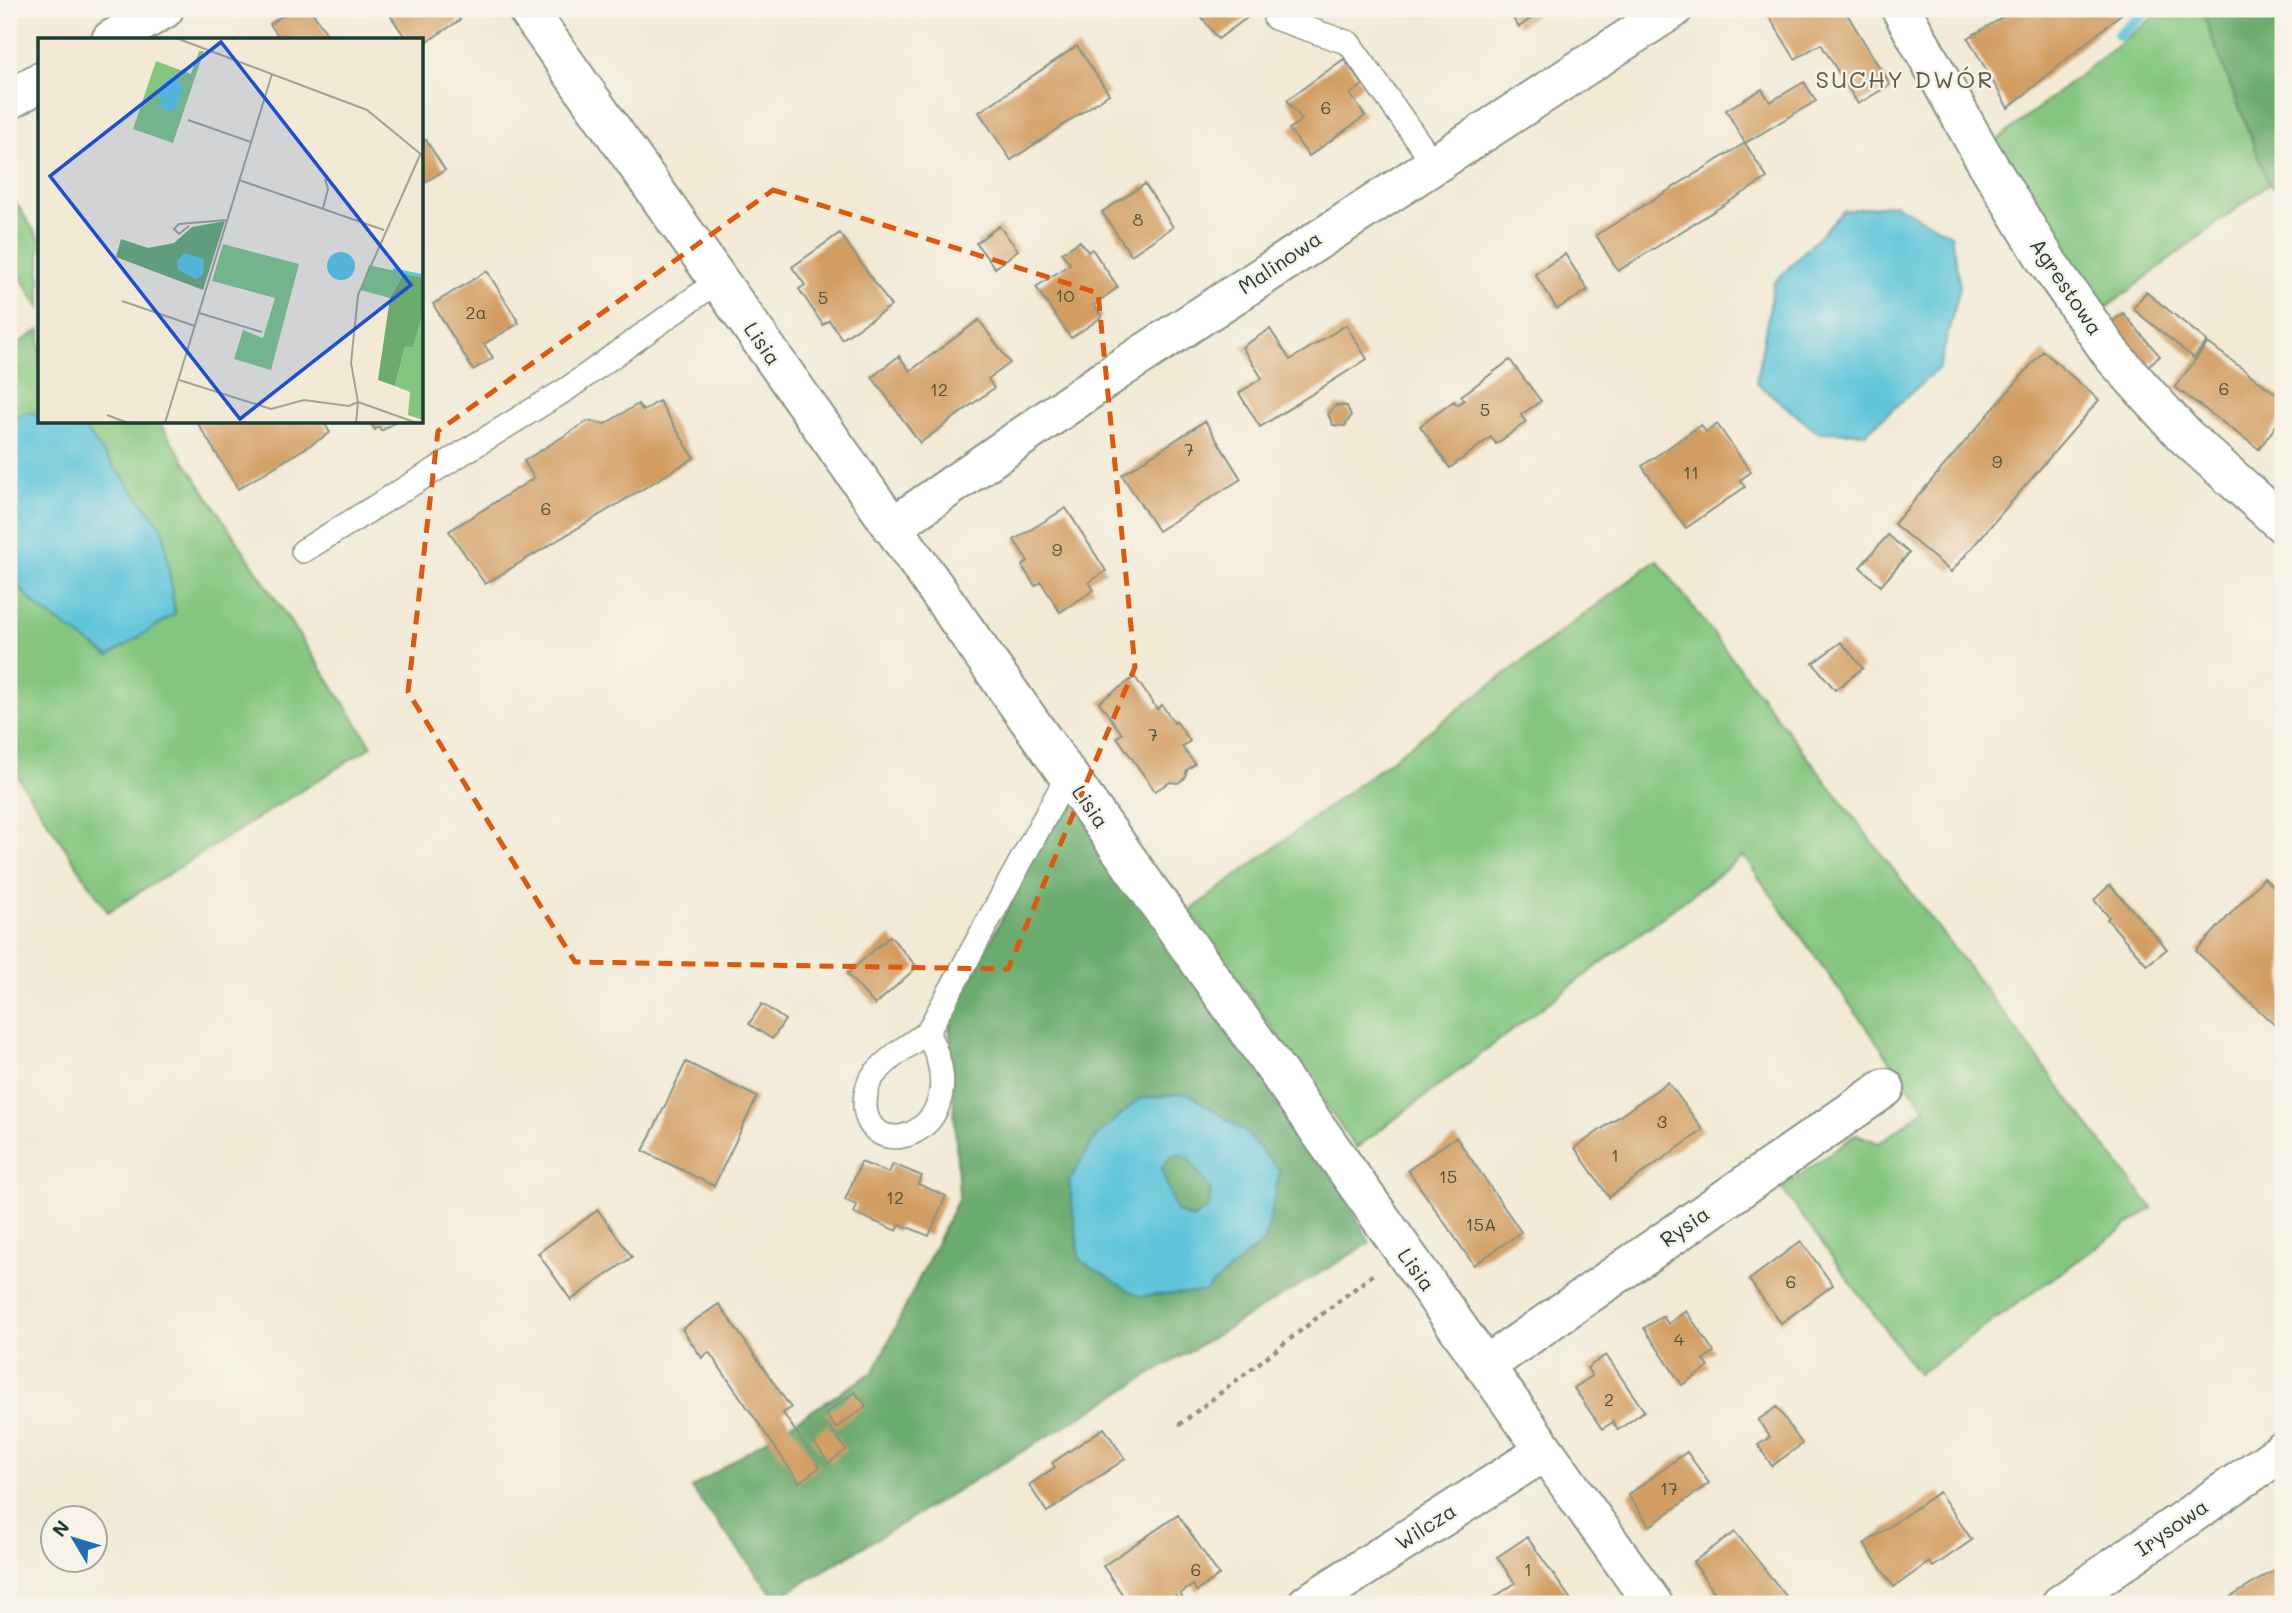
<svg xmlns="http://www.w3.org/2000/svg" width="2292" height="1613" viewBox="0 0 2292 1613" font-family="Mali,sans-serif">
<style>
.green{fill:#84c67f;stroke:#52825a;stroke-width:2}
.forest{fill:#6bab6e;stroke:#457451;stroke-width:2}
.water{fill:#5ec5da;stroke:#3e8187;stroke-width:2;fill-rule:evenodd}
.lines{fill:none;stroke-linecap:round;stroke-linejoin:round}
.stream{stroke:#5ec5da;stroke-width:12}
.building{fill:#d29d61}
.service-casing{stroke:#889484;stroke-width:26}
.minor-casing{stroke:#889484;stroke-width:42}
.path{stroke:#889484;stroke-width:4.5;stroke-dasharray:5 5;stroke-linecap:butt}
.service{stroke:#fff;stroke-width:23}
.minor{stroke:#fff;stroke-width:38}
.marked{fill:none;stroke:#de580e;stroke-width:5;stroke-dasharray:14 9;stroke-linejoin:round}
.labels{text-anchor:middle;stroke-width:5;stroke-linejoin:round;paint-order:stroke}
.number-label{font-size:18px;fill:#4c553f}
.street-label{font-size:21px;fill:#1f3d34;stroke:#f7f3e8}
.quarter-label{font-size:24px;letter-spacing:2px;fill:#5e5f44;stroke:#f7f3e8}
.inset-river{fill:none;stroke:#5ec5da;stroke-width:3.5}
.inset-road{fill:none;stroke:#9ea595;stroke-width:2}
.view{fill:#1d4ed8;fill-opacity:0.15;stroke:#1d4ed8;stroke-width:3.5}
.inset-edge{fill:none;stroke:#1f3d34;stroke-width:3.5}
</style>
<rect width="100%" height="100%" fill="#f7f3e8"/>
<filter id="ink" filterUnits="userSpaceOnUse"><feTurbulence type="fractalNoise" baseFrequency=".0143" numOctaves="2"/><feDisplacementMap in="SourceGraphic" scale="14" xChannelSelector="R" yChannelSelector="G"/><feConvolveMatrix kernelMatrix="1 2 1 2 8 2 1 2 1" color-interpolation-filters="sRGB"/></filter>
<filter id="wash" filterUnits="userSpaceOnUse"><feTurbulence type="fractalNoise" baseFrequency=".00686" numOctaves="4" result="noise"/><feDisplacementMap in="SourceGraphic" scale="28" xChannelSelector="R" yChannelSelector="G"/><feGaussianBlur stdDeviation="1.57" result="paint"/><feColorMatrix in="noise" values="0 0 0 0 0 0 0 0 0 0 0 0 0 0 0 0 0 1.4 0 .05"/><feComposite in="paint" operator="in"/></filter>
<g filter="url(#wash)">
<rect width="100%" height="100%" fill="#f2ead5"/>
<path class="green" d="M 2164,9 L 2201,9 L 2269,184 L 2090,320 L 1981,153 Z
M 9,192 L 40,240 L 40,309 L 9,258 Z
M 40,330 L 40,422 L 159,422 L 372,746 L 108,912 L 9,764 L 9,349 Z
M 1657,560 L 2152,1208 L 1918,1374 L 1782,1189 L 1856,1134 L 1879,1143 L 1925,1109 L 1743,856 L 1356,1148 L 1190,911 Z"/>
<path class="forest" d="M 2201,9 L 2283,9 L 2283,198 L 2269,184 Z
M 1067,794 L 1330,1168 L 1370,1243 L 776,1599 L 691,1488 L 874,1371 L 959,1197 L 949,1020 Z"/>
<path class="water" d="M 1895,204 L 1951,235 L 1960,287 L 1939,368 L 1866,433 L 1817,432 L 1756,382 L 1774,283 L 1843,211 Z
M 28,412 L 40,415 L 40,422 L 66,422 L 82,426 L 163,528 L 175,614 L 109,656 L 38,608 L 9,576 L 9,420 Z
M 1188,1093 L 1244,1131 L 1280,1171 L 1265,1240 L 1204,1292 L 1138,1296 L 1080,1260 L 1069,1181 L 1095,1138 L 1139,1099 ZM 1173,1154 L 1187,1156 L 1211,1191 L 1209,1208 L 1192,1219 L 1176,1211 L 1161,1168 Z"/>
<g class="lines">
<path class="stream" d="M 2119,35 L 2149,9"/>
</g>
<g id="blocks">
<path class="building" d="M 293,9 L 310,9 L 331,40 L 281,40 L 270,24 Z
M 386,9 L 453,9 L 460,20 L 422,45 L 422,40 L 407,40 Z
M 1196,9 L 1259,9 L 1218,39 Z
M 1506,9 L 1533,9 L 1537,14 L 1519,27 Z
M 1773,9 L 1844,9 L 1890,85 L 1858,104 L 1821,44 L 1795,59 L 1767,13 Z
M 2017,9 L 2127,9 L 2008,108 L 1968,38 Z
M 1077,46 L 1109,94 L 1011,160 L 979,112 Z
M 1344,59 L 1363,85 L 1350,94 L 1365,116 L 1309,156 L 1289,129 L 1302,120 L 1287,100 Z
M 1804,82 L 1816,101 L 1745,143 L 1726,110 L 1762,89 L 1770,102 Z
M 426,140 L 445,170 L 422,184 L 422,143 Z
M 1745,143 L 1767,178 L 1618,271 L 1596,235 Z
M 1145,184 L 1173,227 L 1131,255 L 1102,212 Z
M 999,226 L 1018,250 L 995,268 L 976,243 Z
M 840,233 L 891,306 L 842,339 L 829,320 L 823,325 L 799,289 L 805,285 L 792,267 Z
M 1080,241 L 1088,252 L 1092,249 L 1118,287 L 1094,305 L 1102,317 L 1071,338 L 1036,287 L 1070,264 L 1062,253 Z
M 1565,254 L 1588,290 L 1557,309 L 1535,274 Z
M 487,271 L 519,323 L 484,344 L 493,358 L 473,370 L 433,304 Z
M 2146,292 L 2207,341 L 2194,358 L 2133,309 Z
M 2123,313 L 2160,356 L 2145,368 L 2109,325 Z
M 979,320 L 1010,363 L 988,379 L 994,388 L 920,443 L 872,377 L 899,356 L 910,371 Z
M 1346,325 L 1367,359 L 1260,427 L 1239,393 L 1262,378 L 1242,347 L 1270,329 L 1290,360 Z
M 2208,343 L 2283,399 L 2283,416 L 2259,449 L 2175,387 Z
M 2043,351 L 2099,400 L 1951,572 L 1894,524 Z
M 1510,360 L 1541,401 L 1521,415 L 1526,422 L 1496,444 L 1491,437 L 1450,468 L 1420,426 L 1454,401 L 1457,405 L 1464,400 L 1461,396 Z
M 659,401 L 694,458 L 485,584 L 449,531 L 534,478 L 524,461 L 588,421 L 605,424 L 638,404 L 643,411 Z
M 1336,405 L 1347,406 L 1351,416 L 1345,426 L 1333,425 L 1328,414 Z
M 1205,421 L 1241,479 L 1158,531 L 1122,475 Z
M 197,422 L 324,422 L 330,433 L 238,489 Z
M 370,422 L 395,422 L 381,431 L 379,427 L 375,430 Z
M 1717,424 L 1751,472 L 1740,480 L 1745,487 L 1686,528 L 1642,466 L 1701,425 L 1706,432 Z
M 1066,508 L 1106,571 L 1089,582 L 1094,590 L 1060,612 L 1041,582 L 1035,586 L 1022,566 L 1028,561 L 1014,540 Z
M 1888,535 L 1909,553 L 1881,586 L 1860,567 Z
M 1841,642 L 1863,668 L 1835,690 L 1813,663 Z
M 1135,677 L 1157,709 L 1162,705 L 1174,723 L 1176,721 L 1190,741 L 1182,747 L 1195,764 L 1187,770 L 1185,778 L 1178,783 L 1170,782 L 1155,791 L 1117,737 L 1122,734 L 1099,702 Z
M 2264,878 L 2283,896 L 2283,1033 L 2196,951 Z
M 2110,885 L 2167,949 L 2147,965 L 2107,919 L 2109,917 L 2094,900 Z
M 890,936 L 917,967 L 875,1005 L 847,974 Z
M 762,1004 L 785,1020 L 772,1039 L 749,1024 Z
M 686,1062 L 757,1097 L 714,1186 L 643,1151 Z
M 1668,1082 L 1703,1130 L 1609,1197 L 1575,1148 Z
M 1456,1137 L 1521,1232 L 1474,1265 L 1408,1170 Z
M 861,1162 L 889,1173 L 893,1164 L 922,1176 L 918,1184 L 946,1196 L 929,1236 L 900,1224 L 897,1231 L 854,1213 L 857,1205 L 845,1200 Z
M 598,1210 L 632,1257 L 571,1300 L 538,1253 Z
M 1801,1241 L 1833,1285 L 1781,1323 L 1749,1280 Z
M 719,1304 L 791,1408 L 783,1413 L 820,1467 L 799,1482 L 709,1352 L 702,1358 L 682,1329 Z
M 1686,1311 L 1714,1352 L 1703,1359 L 1709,1367 L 1682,1385 L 1644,1328 L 1663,1316 L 1668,1324 Z
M 1606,1355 L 1644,1411 L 1618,1430 L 1613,1422 L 1602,1429 L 1574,1388 L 1592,1376 L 1587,1368 Z
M 855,1392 L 866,1406 L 836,1428 L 825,1414 Z
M 1777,1407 L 1802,1444 L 1772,1466 L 1758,1445 L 1770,1437 L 1758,1420 Z
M 828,1424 L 846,1450 L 829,1463 L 810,1437 Z
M 1104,1428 L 1125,1459 L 1047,1512 L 1029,1485 L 1055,1467 L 1052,1463 Z
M 1687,1452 L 1709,1483 L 1650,1526 L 1628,1495 Z
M 1939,1492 L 1972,1540 L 1933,1567 L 1929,1562 L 1894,1587 L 1864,1544 Z
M 1178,1515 L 1219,1575 L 1197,1591 L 1193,1585 L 1180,1594 L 1184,1600 L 1180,1602 L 1176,1596 L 1165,1604 L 1129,1604 L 1103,1566 Z
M 1735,1532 L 1790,1601 L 1787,1604 L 1718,1604 L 1711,1595 L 1714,1592 L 1693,1562 Z
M 1527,1537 L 1574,1604 L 1485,1604 L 1515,1583 L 1497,1557 Z
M 2283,1565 L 2283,1604 L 2236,1604 L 2231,1597 Z"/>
</g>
</g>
<g filter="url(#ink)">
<use href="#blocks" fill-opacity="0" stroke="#889484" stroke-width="2"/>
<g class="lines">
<defs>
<path id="service" d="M 1275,18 L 1349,43 L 1434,164
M 303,551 L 567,389 L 718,281
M 927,1033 C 981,1131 869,1169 865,1106 C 865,1096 867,1084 873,1076 C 888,1058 908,1045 927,1033 L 1068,775"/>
<path id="minor" d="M 527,9 L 1653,1604
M 1901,9 L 1981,153 L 2048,263 L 2112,355 L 2184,435 L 2283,524
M 111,40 L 164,9
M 9,100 L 40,82
M 892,527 L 1117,371 L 1673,9
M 1485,1366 L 1885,1088
M 1307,1604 L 1545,1451
M 2061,1604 L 2283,1451"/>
</defs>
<use href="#service" class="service-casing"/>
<use href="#minor" class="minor-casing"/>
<path class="path" d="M 1179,1425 L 1375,1273"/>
<use href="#service" class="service"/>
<use href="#minor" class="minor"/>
</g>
</g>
<path class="marked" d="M 773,190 L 1098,293 L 1135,667 L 1008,969 L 575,962 L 408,692 L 438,431 Z"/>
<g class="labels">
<g class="number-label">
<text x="1326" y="114">6</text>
<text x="1138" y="226">8</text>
<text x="1065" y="302">10</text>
<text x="823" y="304">5</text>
<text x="476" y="319">2a</text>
<text x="2224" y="395">6</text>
<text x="939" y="396">12</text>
<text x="1485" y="416">5</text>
<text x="1189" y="456">7</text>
<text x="1997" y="468">9</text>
<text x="1691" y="479">11</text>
<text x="546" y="515">6</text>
<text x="1057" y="556">9</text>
<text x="1153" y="741">7</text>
<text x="1662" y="1128">3</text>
<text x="1615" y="1162">1</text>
<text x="1448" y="1183">15</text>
<text x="895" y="1204">12</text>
<text x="1481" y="1231">15A</text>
<text x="1791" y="1288">6</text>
<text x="1679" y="1346">4</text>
<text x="1609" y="1406">2</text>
<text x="1669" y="1495">17</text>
<text x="1196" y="1576">6</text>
<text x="1528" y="1576">1</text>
</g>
<g class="street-label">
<text transform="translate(1280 263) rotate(-34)" y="7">Malinowa</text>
<text transform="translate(2066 287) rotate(56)" y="7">Agrestowa</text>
<text transform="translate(762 344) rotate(55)" y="7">Lisia</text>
<text transform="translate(1090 807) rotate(55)" y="7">Lisia</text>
<text transform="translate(1685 1227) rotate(-35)" y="7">Rysia</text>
<text transform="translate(1416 1270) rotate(54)" y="7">Lisia</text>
<text transform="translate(1426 1527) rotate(-33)" y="7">Wilcza</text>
<text transform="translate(2172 1528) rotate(-35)" y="7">Irysowa</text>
</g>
<g class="quarter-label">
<text x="1905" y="88">SUCHY DWÓR</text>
</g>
</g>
<g transform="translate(38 38)">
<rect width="385" height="385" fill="#f2ead5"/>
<path d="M 161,13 L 166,13 L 135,105 L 95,91 L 118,23 L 153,36 ZM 185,206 L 261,226 L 233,332 L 196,321 L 205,292 L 225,300 L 237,260 L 174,243 ZM 331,227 L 366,235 L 352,260 L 322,252 ZM 385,274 L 385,382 L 370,377 L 372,354 L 357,348 L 367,308 L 375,308 Z" fill="#84c67f"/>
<path d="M 187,183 L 165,252 L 78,219 L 83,201 L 110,210 L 136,205 L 154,189 ZM 366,235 L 385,238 L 385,274 L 375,309 L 367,308 L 357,348 L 340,342 L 352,260 Z" fill="#6bab6e"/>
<path d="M 136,38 L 145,48 L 141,65 L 133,74 L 123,70 L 122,59 L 124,46 ZM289 228a14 14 0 1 1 28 0a14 14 0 1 1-28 0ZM 146,215 L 166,221 L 165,237 L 157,241 L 140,232 L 139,223 Z" fill="#5ec5da"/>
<path class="inset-river" d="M 355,232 L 385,238"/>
<path class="inset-road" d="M 138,0 L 329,72 L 385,118M 150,82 L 213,104M 201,142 L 346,192M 285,170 L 290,151 L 287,141M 151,188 L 141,196 L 136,191 L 141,186 L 189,182M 84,263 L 157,288M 161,275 L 224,294M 141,342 L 233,371 L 266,362 L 311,368 L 320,364M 320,364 L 379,385M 69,377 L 90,385M 127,385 L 234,36M 318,385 L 320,364 L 313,325 L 320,257 L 382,117"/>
<path class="view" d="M 183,4 L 373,247 L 202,381 L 12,138 Z"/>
<rect width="385" height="385" class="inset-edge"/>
</g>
<rect width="2292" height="1613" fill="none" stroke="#f7f3e8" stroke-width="35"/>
<g transform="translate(74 1539) rotate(308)"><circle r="33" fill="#f7f3e8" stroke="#a1aaa0" stroke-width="2"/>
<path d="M0-5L12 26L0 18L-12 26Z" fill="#1f6fb2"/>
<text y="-10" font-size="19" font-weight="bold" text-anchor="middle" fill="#1f3d34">N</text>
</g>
</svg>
